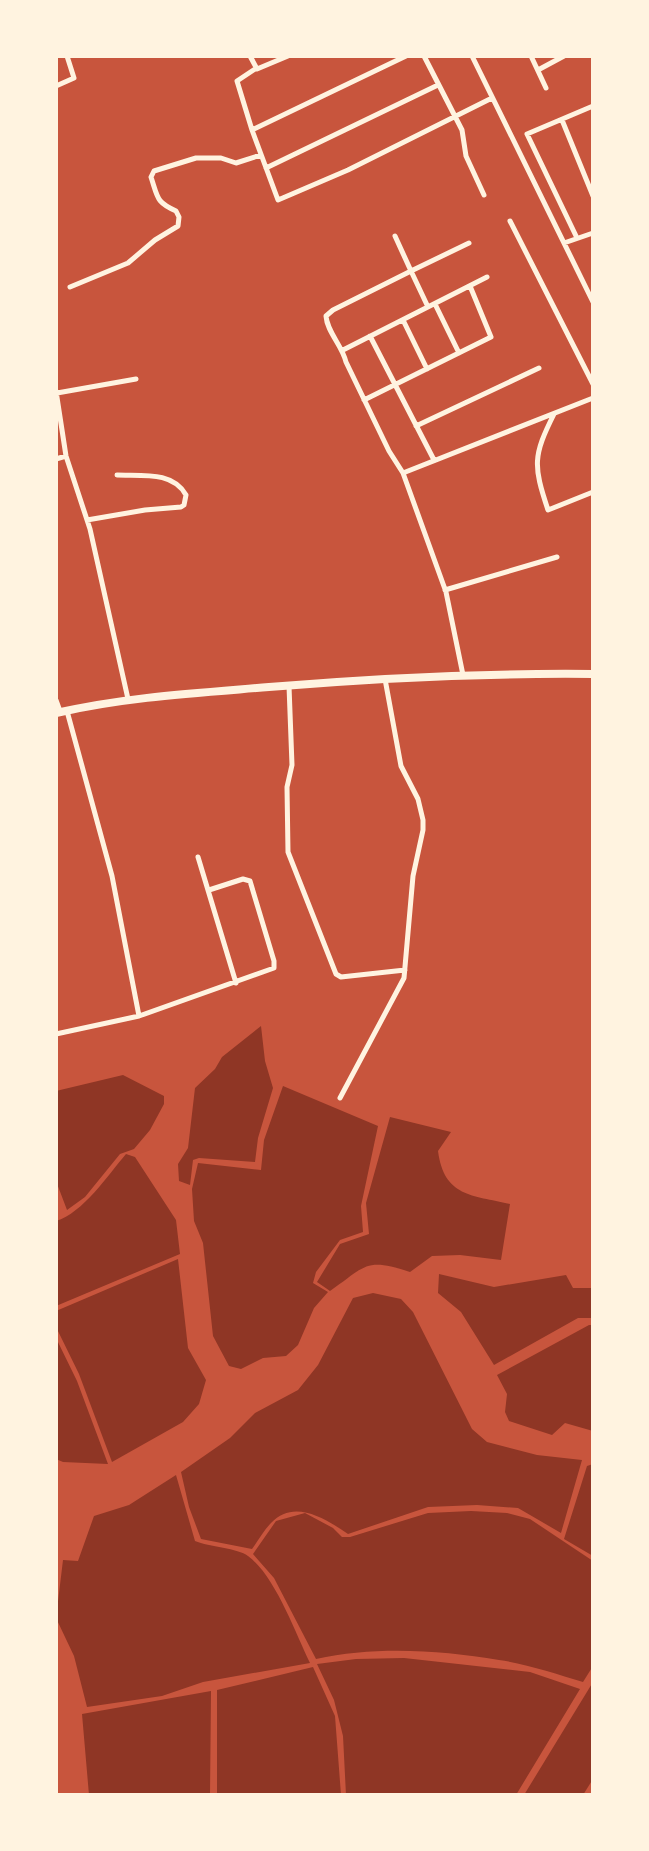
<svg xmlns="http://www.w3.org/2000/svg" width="649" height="1851" viewBox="0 0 649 1851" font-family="'Golos Text',sans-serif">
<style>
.water{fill:#8f3625}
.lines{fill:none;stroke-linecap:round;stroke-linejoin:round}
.minor{stroke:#fff3e0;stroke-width:5}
.trunk{stroke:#fff3e0;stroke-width:8}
</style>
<rect width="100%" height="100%" fill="#c8553d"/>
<path class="water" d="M 261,1026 L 265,1061 L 273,1088 L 258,1138 L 255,1162 L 199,1158 L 193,1160 L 190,1185 L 179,1181 L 178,1164 L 188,1148 L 195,1088 L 215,1069 L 222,1057 Z
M 123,1075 L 164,1096 L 164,1104 L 150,1130 L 134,1149 L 120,1154 L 85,1197 L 67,1210 L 56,1181 L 56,1091 Z
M 283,1086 L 378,1126 L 361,1206 L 363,1232 L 340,1240 L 316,1272 L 313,1283 L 328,1292 L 314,1308 L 298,1345 L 286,1356 L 263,1358 L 241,1369 L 229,1366 L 213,1336 L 203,1243 L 194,1221 L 192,1189 L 198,1163 L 261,1170 L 264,1140 Z
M 390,1117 L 451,1132 L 438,1151 C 444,1197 472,1195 510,1204 L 501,1260 L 460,1255 L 432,1256 L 410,1272 C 365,1257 366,1266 330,1291 L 317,1282 L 340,1244 L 369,1234 L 366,1203 Z
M 126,1154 L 135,1157 L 176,1220 L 180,1254 L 56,1306 L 56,1221 C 83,1213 108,1175 126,1154 Z
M 178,1259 L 188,1348 L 206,1380 L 199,1404 L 183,1422 L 112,1462 L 79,1374 L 56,1327 L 56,1311 Z
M 439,1274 L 494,1287 L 566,1275 L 573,1288 L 593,1288 L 593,1318 L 578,1318 L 494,1365 L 461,1312 L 438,1293 Z
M 373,1293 L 401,1299 L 413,1312 L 472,1429 L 487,1442 L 537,1455 L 582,1460 L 561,1533 L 518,1508 L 477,1505 L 428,1507 L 348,1534 C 326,1519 294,1498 271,1523 C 264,1530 258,1541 252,1549 L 201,1539 L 189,1507 L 181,1472 L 230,1438 L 255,1413 L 298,1390 L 318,1365 L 353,1298 Z
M 589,1325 L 593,1325 L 593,1431 L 565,1423 L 552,1435 L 509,1421 L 505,1412 L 507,1394 L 497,1375 Z
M 56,1338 L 77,1381 L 108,1464 L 63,1462 L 56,1459 Z
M 593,1464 L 593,1556 L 564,1539 L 587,1466 Z
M 176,1475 L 195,1541 C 209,1547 238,1548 248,1556 C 275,1576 295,1632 310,1663 L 203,1682 L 162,1696 L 87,1707 L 74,1656 L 56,1618 L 63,1560 L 78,1561 L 94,1516 L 129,1505 Z
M 471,1511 L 507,1513 L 530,1519 L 593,1561 L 593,1666 L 583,1682 C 556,1674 527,1664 499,1660 C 440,1650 375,1646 316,1659 L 274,1578 L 253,1554 L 276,1521 L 305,1513 L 333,1528 L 342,1537 L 350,1537 L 428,1513 Z
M 404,1658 L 530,1672 L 580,1689 L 516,1795 L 346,1795 L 343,1736 L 334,1700 L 317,1664 L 356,1659 Z
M 313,1667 L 335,1716 L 341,1795 L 217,1795 L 217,1690 Z
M 593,1682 L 593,1779 L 583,1795 L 524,1795 Z
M 211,1691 L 210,1795 L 89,1795 L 82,1714 Z"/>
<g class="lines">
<path class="minor" d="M 250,56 L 257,69 L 288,56
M 406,56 L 252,130 L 278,200 L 348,170 L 492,98
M 424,56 L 462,130 L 466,156 L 484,195
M 472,56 L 593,302
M 531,56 L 546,88
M 538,70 L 564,56
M 56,86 L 74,78 L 67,56
M 562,120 L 593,196
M 252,130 L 237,81 L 255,69
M 266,168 L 438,85
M 510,221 L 593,384
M 395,236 L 411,271 L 333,310 L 326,316 C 327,332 342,345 346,362 L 389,451 L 403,473
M 577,238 L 527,134 L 593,106
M 564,243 L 593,233
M 70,287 L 128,263 L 155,240 L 178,226 L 179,217 L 176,211 C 156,202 158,198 151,177 L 154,171 L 196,158 L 221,158 L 236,163 L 261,155
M 435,304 L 459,353
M 428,307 L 411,271 L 469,243
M 403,320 L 427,369
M 370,336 L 434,460
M 343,350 L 487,277
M 56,391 L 66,456 L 90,529 L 128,699
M 57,393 L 136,379
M 364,400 L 491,337 L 470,286
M 554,414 C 533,456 533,465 548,510 L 593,492
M 416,426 L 539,368
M 56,459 L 66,456
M 87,520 L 145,510 L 181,507 L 184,505 L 186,495 C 173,471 142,476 117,475
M 445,590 L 557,557
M 463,675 L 446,592 L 403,473 L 593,398
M 289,686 L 292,765 L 287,787 L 288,852 L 336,974 L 341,977 L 405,970
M 56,700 L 60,711
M 198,857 L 236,983
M 139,1016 L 274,968 L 274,961 L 250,881 L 243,879 L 209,890
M 56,1034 L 139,1016 L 112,876 L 67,711
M 340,1098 L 404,978 L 413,876 L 423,830 L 423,820 L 418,799 L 401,766 L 385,679"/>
<path class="trunk" d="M 56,713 C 126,697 197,693 269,687 C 376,678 485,673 593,674"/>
</g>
<rect width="649" height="1851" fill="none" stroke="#fff3e0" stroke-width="116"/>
</svg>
